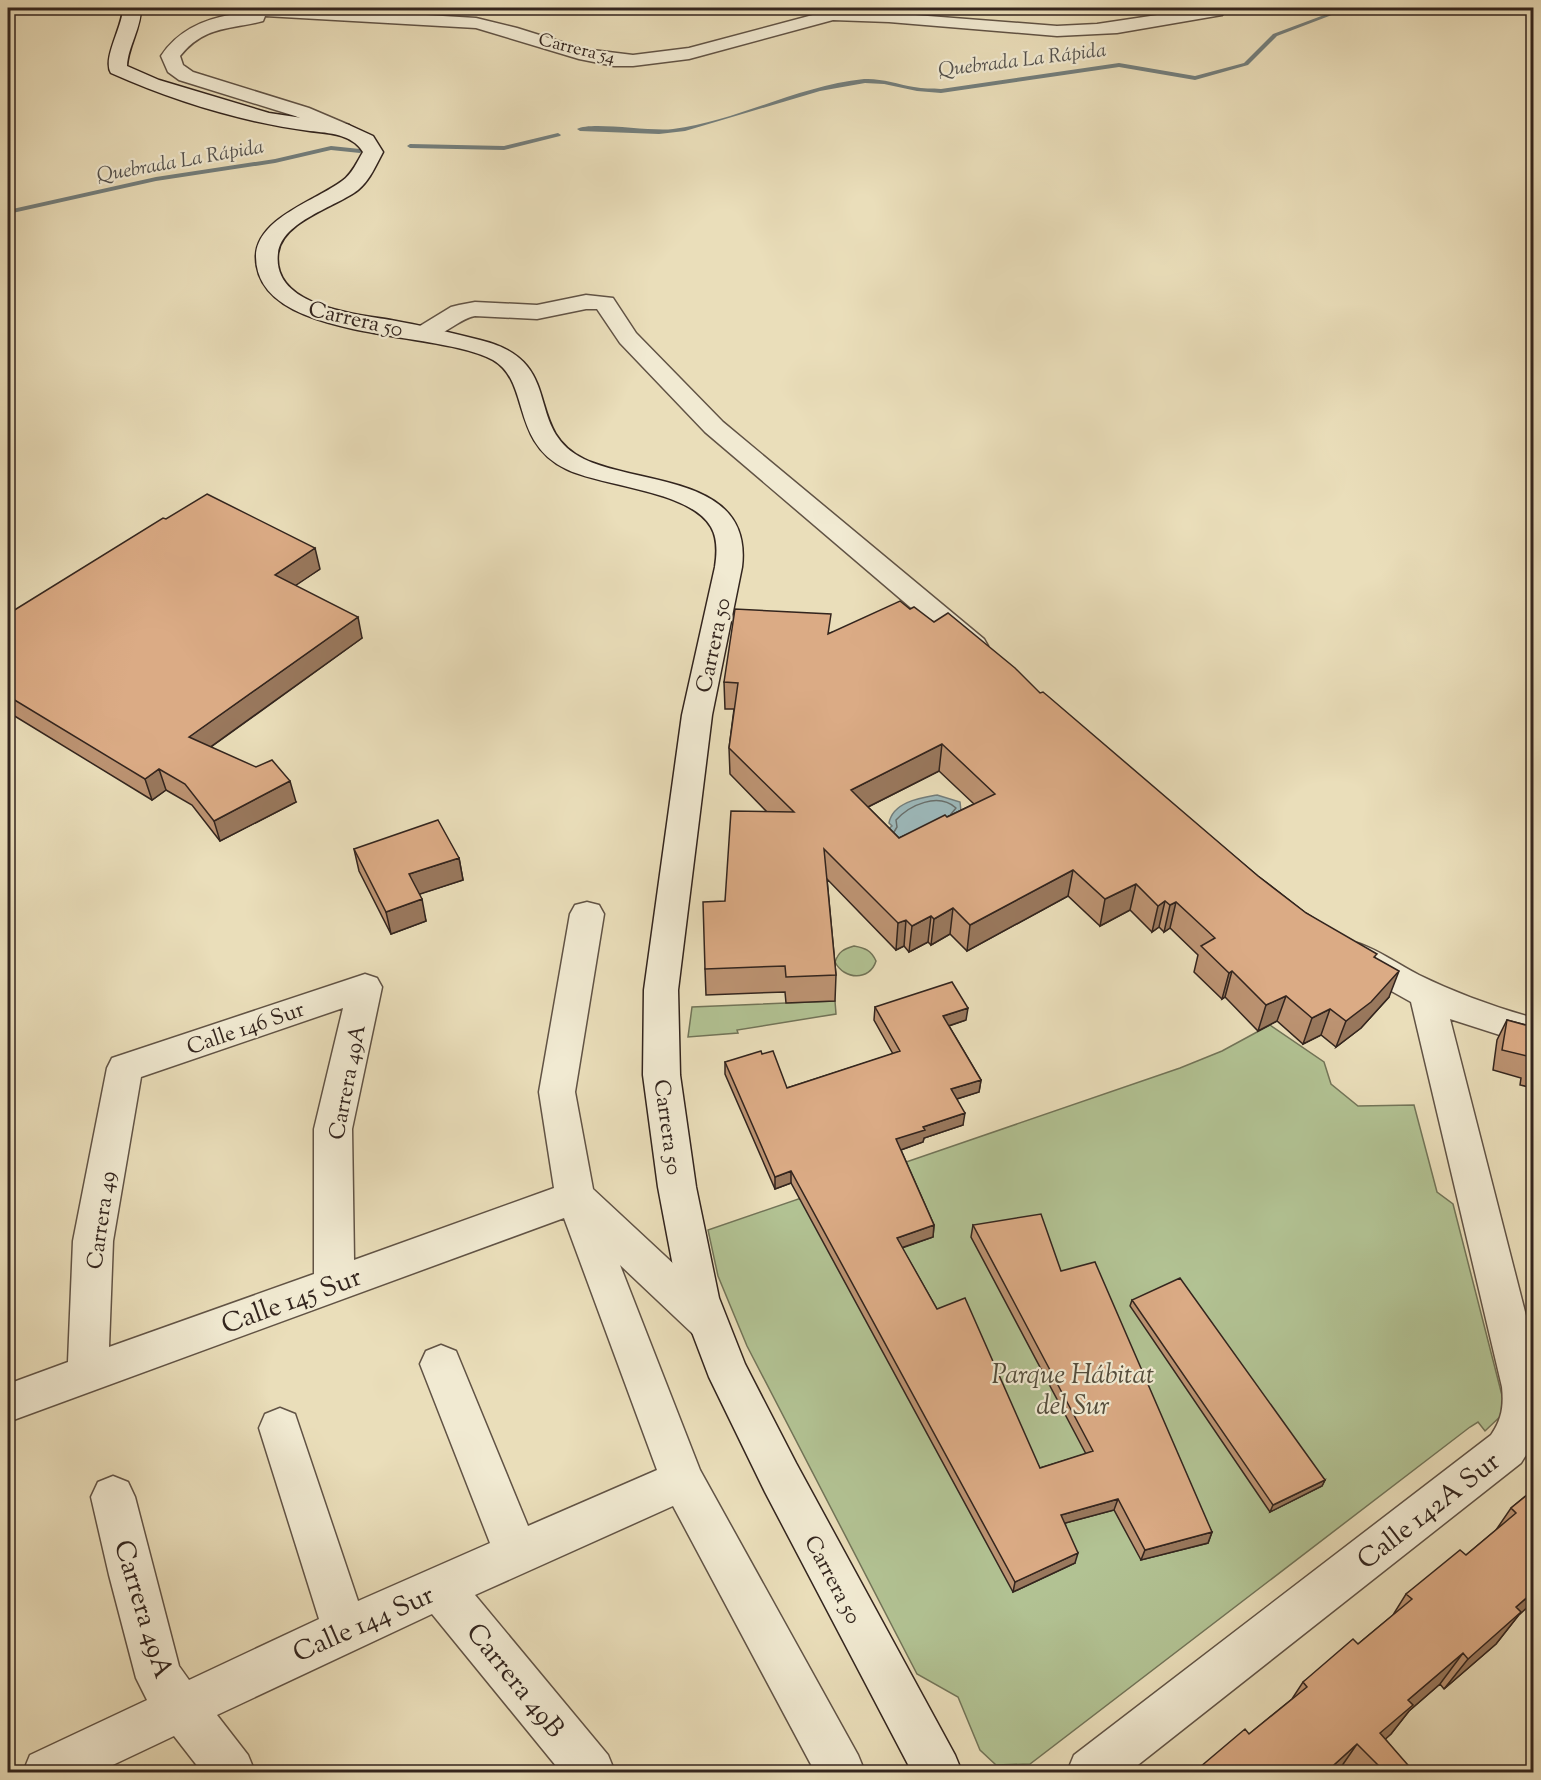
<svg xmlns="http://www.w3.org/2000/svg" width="1541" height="1780" viewBox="0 0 1541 1780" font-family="'Sorts Mill Goudy',serif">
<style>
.green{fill:#b2c293;stroke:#727458;stroke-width:1.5}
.water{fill:#9db9bb;stroke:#737e7c;stroke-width:1.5}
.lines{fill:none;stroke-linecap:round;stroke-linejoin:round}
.shore{stroke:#686f6c;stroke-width:1.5}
.stream{fill:#737e7c;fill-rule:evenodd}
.street-casing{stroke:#615345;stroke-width:3}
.secondary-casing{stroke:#33251e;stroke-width:3}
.street{fill:#f1ead2;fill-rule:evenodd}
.secondary{fill:#f1ead2;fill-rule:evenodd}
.wall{fill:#bc9372;stroke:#33251e;stroke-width:1.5;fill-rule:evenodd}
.shaded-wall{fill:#99785d;stroke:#33251e;stroke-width:1.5}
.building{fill:#dbab85;stroke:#33251e;stroke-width:1.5;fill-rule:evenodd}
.labels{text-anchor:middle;stroke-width:4.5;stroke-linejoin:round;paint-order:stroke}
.far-street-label{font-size:18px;fill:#33251e;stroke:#f1ead2}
.far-water-label{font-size:20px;font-style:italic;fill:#53514d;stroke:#f1ead2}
.street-label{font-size:22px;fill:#33251e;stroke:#f1ead2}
.near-street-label{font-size:27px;fill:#33251e;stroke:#f1ead2}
.near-park-label{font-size:27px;font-style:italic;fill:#534c3b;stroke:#f1ead2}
</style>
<rect width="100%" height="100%" fill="#eadeba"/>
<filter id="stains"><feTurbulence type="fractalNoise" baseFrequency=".00333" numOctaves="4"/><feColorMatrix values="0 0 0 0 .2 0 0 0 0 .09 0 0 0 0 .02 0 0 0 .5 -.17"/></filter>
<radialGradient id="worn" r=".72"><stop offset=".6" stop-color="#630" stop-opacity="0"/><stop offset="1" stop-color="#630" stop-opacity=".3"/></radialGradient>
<path class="green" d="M 854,946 C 865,948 871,950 876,961 C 870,981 844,980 835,962 C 839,951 844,949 854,946 Z
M 835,1001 L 836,1014 L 737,1030 L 738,1033 L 688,1037 L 692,1007 Z
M 1270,1025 L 1324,1062 L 1331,1084 L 1358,1106 L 1414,1105 L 1437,1192 L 1453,1204 L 1506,1411 L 1485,1431 L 1478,1422 L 1470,1427 L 1030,1764 L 996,1765 L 980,1750 L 958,1697 L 917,1674 L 747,1346 L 718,1276 L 708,1230 L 1180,1068 L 1222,1051 Z"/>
<path class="water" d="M 937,795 L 960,802 L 961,811 L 901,845 L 887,830 L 892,826 L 889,823 C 893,802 920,798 937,795 Z"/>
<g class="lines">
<path class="shore" d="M 894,832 L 897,827 L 896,820 C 910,805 938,792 956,808 L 951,814"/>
<path class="stream" d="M 1343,8 L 1350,8 L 1277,36 L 1248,65 L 1195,80 L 1119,67 L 941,93 L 917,91 L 884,84 L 865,83 L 820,91 L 685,131 L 659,134 L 580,131 L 577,129 C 592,121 650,132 673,129 C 737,121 797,86 864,79 C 881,78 897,84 914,87 C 923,89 932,88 941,89 L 1119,63 L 1195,76 L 1244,63 L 1273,34 Z
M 558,133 L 561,135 L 560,136 L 504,150 L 410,148 L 407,146 L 410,144 L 504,146 Z
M 331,146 L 360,149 L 363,151 L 360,153 L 331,150 L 275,163 L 156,181 L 8,214 L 8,210 L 156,177 L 275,159 Z"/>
<defs>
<path id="street" d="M 221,8 L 310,8 L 476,18 L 517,28 L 584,49 L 633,55 L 689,48 L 824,12 L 825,8 L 1057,26 L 1097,24 L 1204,8 L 1223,8 L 1225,11 L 1222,15 L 1216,16 L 1117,33 L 1057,36 L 889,22 L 833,20 L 689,59 L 633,66 L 614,66 L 579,59 L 476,28 L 265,16 L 263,21 C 229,30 205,25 180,56 L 183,65 L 193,72 L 309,108 L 349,125 L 352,129 L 349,133 L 342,135 L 295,116 L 179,80 L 168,72 L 161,56 C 179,29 206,18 237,14 L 224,12 Z
M 586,295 L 613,298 L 636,333 L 723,422 L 984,639 L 988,646 L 984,653 L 974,655 L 964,653 L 705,432 L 620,343 L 597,309 L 586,309 L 537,319 L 475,316 C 454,320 437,345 415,339 L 411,334 L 415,329 L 451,307 L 459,305 L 475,302 L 537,305 Z
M 587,902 L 599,905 L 604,914 L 575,1092 L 593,1189 L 721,1308 L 727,1321 L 721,1334 L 707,1339 L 693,1334 L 620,1265 L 700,1470 L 858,1755 L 865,1772 L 815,1772 L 673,1506 L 475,1595 L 608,1755 L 615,1772 L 561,1772 L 432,1614 L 217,1715 L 248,1755 L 255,1772 L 202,1772 L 174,1736 L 98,1772 L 23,1772 L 30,1755 L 147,1700 L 136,1678 L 109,1575 L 91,1497 L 98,1482 L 113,1476 L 128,1482 L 135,1497 L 179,1666 L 189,1680 L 319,1619 L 259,1428 L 265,1414 L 280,1408 L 295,1414 L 358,1601 L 490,1543 L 420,1364 L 426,1351 L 441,1345 L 456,1351 L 528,1526 L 657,1470 L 564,1218 L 8,1422 L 8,1384 L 68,1362 L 73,1241 L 107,1068 L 112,1058 L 365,974 L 377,978 L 382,987 L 352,1129 L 354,1260 L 554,1188 L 539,1092 L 570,914 L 575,905 ZM 343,1008 L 314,1129 L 314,1274 L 109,1347 L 113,1241 L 141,1077 Z
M 1357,943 C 1379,950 1399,965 1419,975 C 1456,993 1494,1007 1534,1018 L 1534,1046 L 1450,1019 L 1534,1347 L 1534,1442 L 1521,1463 L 1129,1772 L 1067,1772 L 1074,1755 L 1491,1435 C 1502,1419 1504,1406 1502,1387 L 1411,1002 L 1345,965 L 1340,956 L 1345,947 Z"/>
<path id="secondary" d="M 123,8 L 141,8 C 141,29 128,46 127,66 L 159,80 L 269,113 L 349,125 L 373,136 L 383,152 C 376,165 370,180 358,190 C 336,207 282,221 278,253 C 271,308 359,314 396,321 C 424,326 452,333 480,340 C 568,361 521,428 584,459 C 641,486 753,475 742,567 L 712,715 L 678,990 L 680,1075 L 696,1187 L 719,1298 L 745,1364 L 796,1463 L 955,1755 L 962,1772 L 912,1772 L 765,1492 L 709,1377 L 679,1298 L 658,1187 L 643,1075 L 644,990 L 682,715 L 715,567 C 717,554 718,539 711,527 C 690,490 602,487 566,469 C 510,442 531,382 493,360 C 438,329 255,343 256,256 C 257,218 317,200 342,181 C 352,174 357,162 363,152 C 352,134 329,133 310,131 C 242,122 174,101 111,73 C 102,59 123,26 123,8 Z"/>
</defs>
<use href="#street" class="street-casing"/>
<use href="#secondary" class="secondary-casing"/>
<use href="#street" class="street"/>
<use href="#secondary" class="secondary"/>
</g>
<path class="wall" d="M 320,569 L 295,585 L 362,638 L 211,747 L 296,802 L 220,841 L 192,805 L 166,790 L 152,800 L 8,712 L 8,614 Z
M 910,609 L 934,622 L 1040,693 L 1258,876 L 1306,913 L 1375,957 L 1389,997 L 1361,1028 L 1336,1047 L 1321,1035 L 1303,1044 L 1277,1021 L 1258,1031 L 1225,997 L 1222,999 L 1194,972 L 1198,955 L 1170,928 L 1164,932 L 1159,927 L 1152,932 L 1130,910 L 1100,926 L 1068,896 L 967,951 L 950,934 L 931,945 L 928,942 L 909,952 L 904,946 L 896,950 L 827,879 L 836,975 L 835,1001 L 786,1003 L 785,992 L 706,995 L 705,969 L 725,901 L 767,812 L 730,774 L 729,748 L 734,709 L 725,709 L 724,682 L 830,633 ZM 939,771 L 974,804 L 947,817 L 899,838 L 868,807 Z
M 354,849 L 459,858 L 463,880 L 419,894 L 426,921 L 391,934 L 359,871 Z
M 875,1007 L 966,1020 L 949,1026 L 981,1080 L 979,1092 L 957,1099 L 963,1125 L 924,1138 L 923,1142 L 901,1150 L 934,1225 L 933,1237 L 902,1248 L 937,1309 L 1040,1468 L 1086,1454 L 971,1237 L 973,1225 L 1061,1271 L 1212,1532 L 1208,1543 L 1141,1560 L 1114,1510 L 1065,1523 L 1075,1563 L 1013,1592 L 791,1183 L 775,1189 L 725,1074 L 725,1062 L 762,1054 L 787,1088 L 893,1054 L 874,1020 Z
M 1507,1020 L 1533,1027 L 1533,1088 L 1520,1085 L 1521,1078 L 1493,1070 L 1497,1040 Z
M 1132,1300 L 1325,1480 L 1322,1486 L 1270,1512 L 1130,1306 Z
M 1533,1490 L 1518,1616 L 1496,1644 L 1444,1689 L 1440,1684 L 1409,1711 L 1391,1734 L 1385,1739 L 1413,1773 L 1193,1773 L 1249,1734 L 1292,1699 L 1303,1682 L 1358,1644 L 1393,1615 L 1406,1594 L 1466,1555 L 1496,1530 L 1511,1508 Z"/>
<path class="shaded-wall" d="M 315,548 L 320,569 L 280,596 L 275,575 Z
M 358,617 L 362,638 L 195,758 L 189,737 Z
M 942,744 L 939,771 L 850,816 L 851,790 Z
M 159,769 L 166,790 L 152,800 L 145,779 Z
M 290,781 L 296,802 L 220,841 L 214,821 Z
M 459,858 L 463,880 L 414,896 L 409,874 Z
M 1073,870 L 1068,896 L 967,951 L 970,925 Z
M 1136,884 L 1130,910 L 1100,926 L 1105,899 Z
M 422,899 L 426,921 L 391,934 L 386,912 Z
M 1165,901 L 1159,927 L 1152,932 L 1158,906 Z
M 1176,902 L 1170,928 L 1164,932 L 1170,905 Z
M 953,908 L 950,934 L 931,945 L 934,919 Z
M 931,916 L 928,942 L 909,952 L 912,926 Z
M 906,920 L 904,946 L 896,950 L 898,923 Z
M 1232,971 L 1225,997 L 1222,999 L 1229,973 Z
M 1399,971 L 1389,997 L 1361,1028 L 1336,1047 L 1346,1021 Z
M 1286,996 L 1277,1021 L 1258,1031 L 1266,1005 Z
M 968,1008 L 966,1020 L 942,1028 L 943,1016 Z
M 1330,1009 L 1321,1035 L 1303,1044 L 1312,1018 Z
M 981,1080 L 979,1092 L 950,1101 L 951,1089 Z
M 965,1113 L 963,1125 L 924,1138 L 923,1142 L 895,1152 L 896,1139 L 923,1127 Z
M 791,1171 L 791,1183 L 775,1189 L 775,1177 Z
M 934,1225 L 933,1237 L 895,1250 L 897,1238 Z
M 1325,1480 L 1322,1486 L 1270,1512 L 1273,1505 Z
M 1118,1499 L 1114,1510 L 1058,1525 L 1061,1515 Z
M 1212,1532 L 1208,1543 L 1141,1560 L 1145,1550 Z
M 1078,1553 L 1075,1563 L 1013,1592 L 1015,1582 Z
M 1533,1592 L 1533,1602 L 1518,1616 L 1496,1644 L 1444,1689 L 1468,1659 L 1516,1607 Z
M 1463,1653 L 1440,1684 L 1409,1711 L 1391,1734 L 1368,1755 L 1380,1733 L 1408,1700 Z
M 1357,1744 L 1337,1773 L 1325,1773 Z"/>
<path class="building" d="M 207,494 L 315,548 L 275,575 L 358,617 L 189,737 L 256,767 L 272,760 L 290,781 L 214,821 L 185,784 L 159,769 L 145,779 L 8,696 L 8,614 L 163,518 L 166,519 Z
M 900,601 L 910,609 L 914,607 L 934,622 L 948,613 L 1015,668 L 1040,693 L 1043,692 L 1049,697 L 1258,876 L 1306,913 L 1377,954 L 1374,957 L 1399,971 L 1371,1002 L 1346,1021 L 1330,1009 L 1312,1018 L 1286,996 L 1266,1005 L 1232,971 L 1229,973 L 1201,946 L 1215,938 L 1176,902 L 1170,905 L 1165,901 L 1158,906 L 1136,884 L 1105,899 L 1073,870 L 970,925 L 953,908 L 934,919 L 931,916 L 912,926 L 906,920 L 898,923 L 824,849 L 836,975 L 786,977 L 785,966 L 705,969 L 703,902 L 725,901 L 731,811 L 794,812 L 729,748 L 738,683 L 724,682 L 735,609 L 831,614 L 828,634 ZM 942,744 L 995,794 L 947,817 L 945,815 L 899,838 L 851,790 Z
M 438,820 L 459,858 L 409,874 L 422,899 L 386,912 L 354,849 Z
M 952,982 L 968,1008 L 943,1016 L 981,1080 L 951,1089 L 965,1113 L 923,1127 L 925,1130 L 896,1139 L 934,1225 L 897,1238 L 937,1309 L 965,1298 L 1040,1468 L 1093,1451 L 973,1225 L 1041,1214 L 1061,1271 L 1095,1262 L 1212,1532 L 1145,1550 L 1118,1499 L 1061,1515 L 1078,1553 L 1015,1582 L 791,1171 L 775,1177 L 725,1062 L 761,1051 L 762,1054 L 773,1051 L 787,1088 L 900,1051 L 875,1007 Z
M 1507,1020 L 1533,1027 L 1533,1065 L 1530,1064 L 1531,1057 L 1502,1050 Z
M 1180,1278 L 1325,1480 L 1273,1505 L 1132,1300 Z
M 1533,1490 L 1533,1592 L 1516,1607 L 1521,1612 L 1468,1659 L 1463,1653 L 1408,1700 L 1413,1705 L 1380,1733 L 1414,1772 L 1413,1773 L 1386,1773 L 1357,1744 L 1325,1773 L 1193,1773 L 1245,1729 L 1249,1734 L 1307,1687 L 1303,1682 L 1353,1639 L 1358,1644 L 1412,1599 L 1406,1594 L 1460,1550 L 1466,1555 L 1516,1513 L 1511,1508 Z"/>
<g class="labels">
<g class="far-street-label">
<text transform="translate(577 48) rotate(14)" y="6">Carrera 54</text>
</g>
<g class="far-water-label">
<text transform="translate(1022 59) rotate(-7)" y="7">Quebrada La Rápida</text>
<text transform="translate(180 160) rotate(-10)" y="7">Quebrada La Rápida</text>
</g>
<g class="street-label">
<text transform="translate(356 318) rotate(13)" y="8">Carrera 50</text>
<text transform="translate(712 645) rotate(-78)" y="8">Carrera 50</text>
<text transform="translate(245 1027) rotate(-19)" y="8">Calle 146 Sur</text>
<text transform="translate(346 1082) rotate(-79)" y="8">Carrera 49A</text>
<text transform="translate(669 1127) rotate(82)" y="8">Carrera 50</text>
<text transform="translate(100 1220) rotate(-82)" y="8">Carrera 49</text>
<text transform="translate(834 1579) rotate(62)" y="8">Carrera 50</text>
</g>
<g class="near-street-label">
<text transform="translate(291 1300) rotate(-20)" y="9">Calle 145 Sur</text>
<text transform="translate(1428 1510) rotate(-38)" y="9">Calle 142A Sur</text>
<text transform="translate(144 1609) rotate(73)" y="9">Carrera 49A</text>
<text transform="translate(363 1623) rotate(-24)" y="9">Calle 144 Sur</text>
<text transform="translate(516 1680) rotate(51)" y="9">Carrera 49B</text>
</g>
<g class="near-park-label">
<text x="1073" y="1383">Parque Hábitat<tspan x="1073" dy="31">del Sur</tspan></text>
</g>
</g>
<rect width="1541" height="1780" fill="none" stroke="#eadeba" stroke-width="30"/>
<rect x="9" y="9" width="1523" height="1762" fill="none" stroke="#33251e" stroke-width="3"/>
<rect x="15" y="15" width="1511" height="1750" fill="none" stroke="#33251e" stroke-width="1.5"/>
<rect width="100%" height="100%" filter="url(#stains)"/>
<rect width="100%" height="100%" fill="url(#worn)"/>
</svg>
